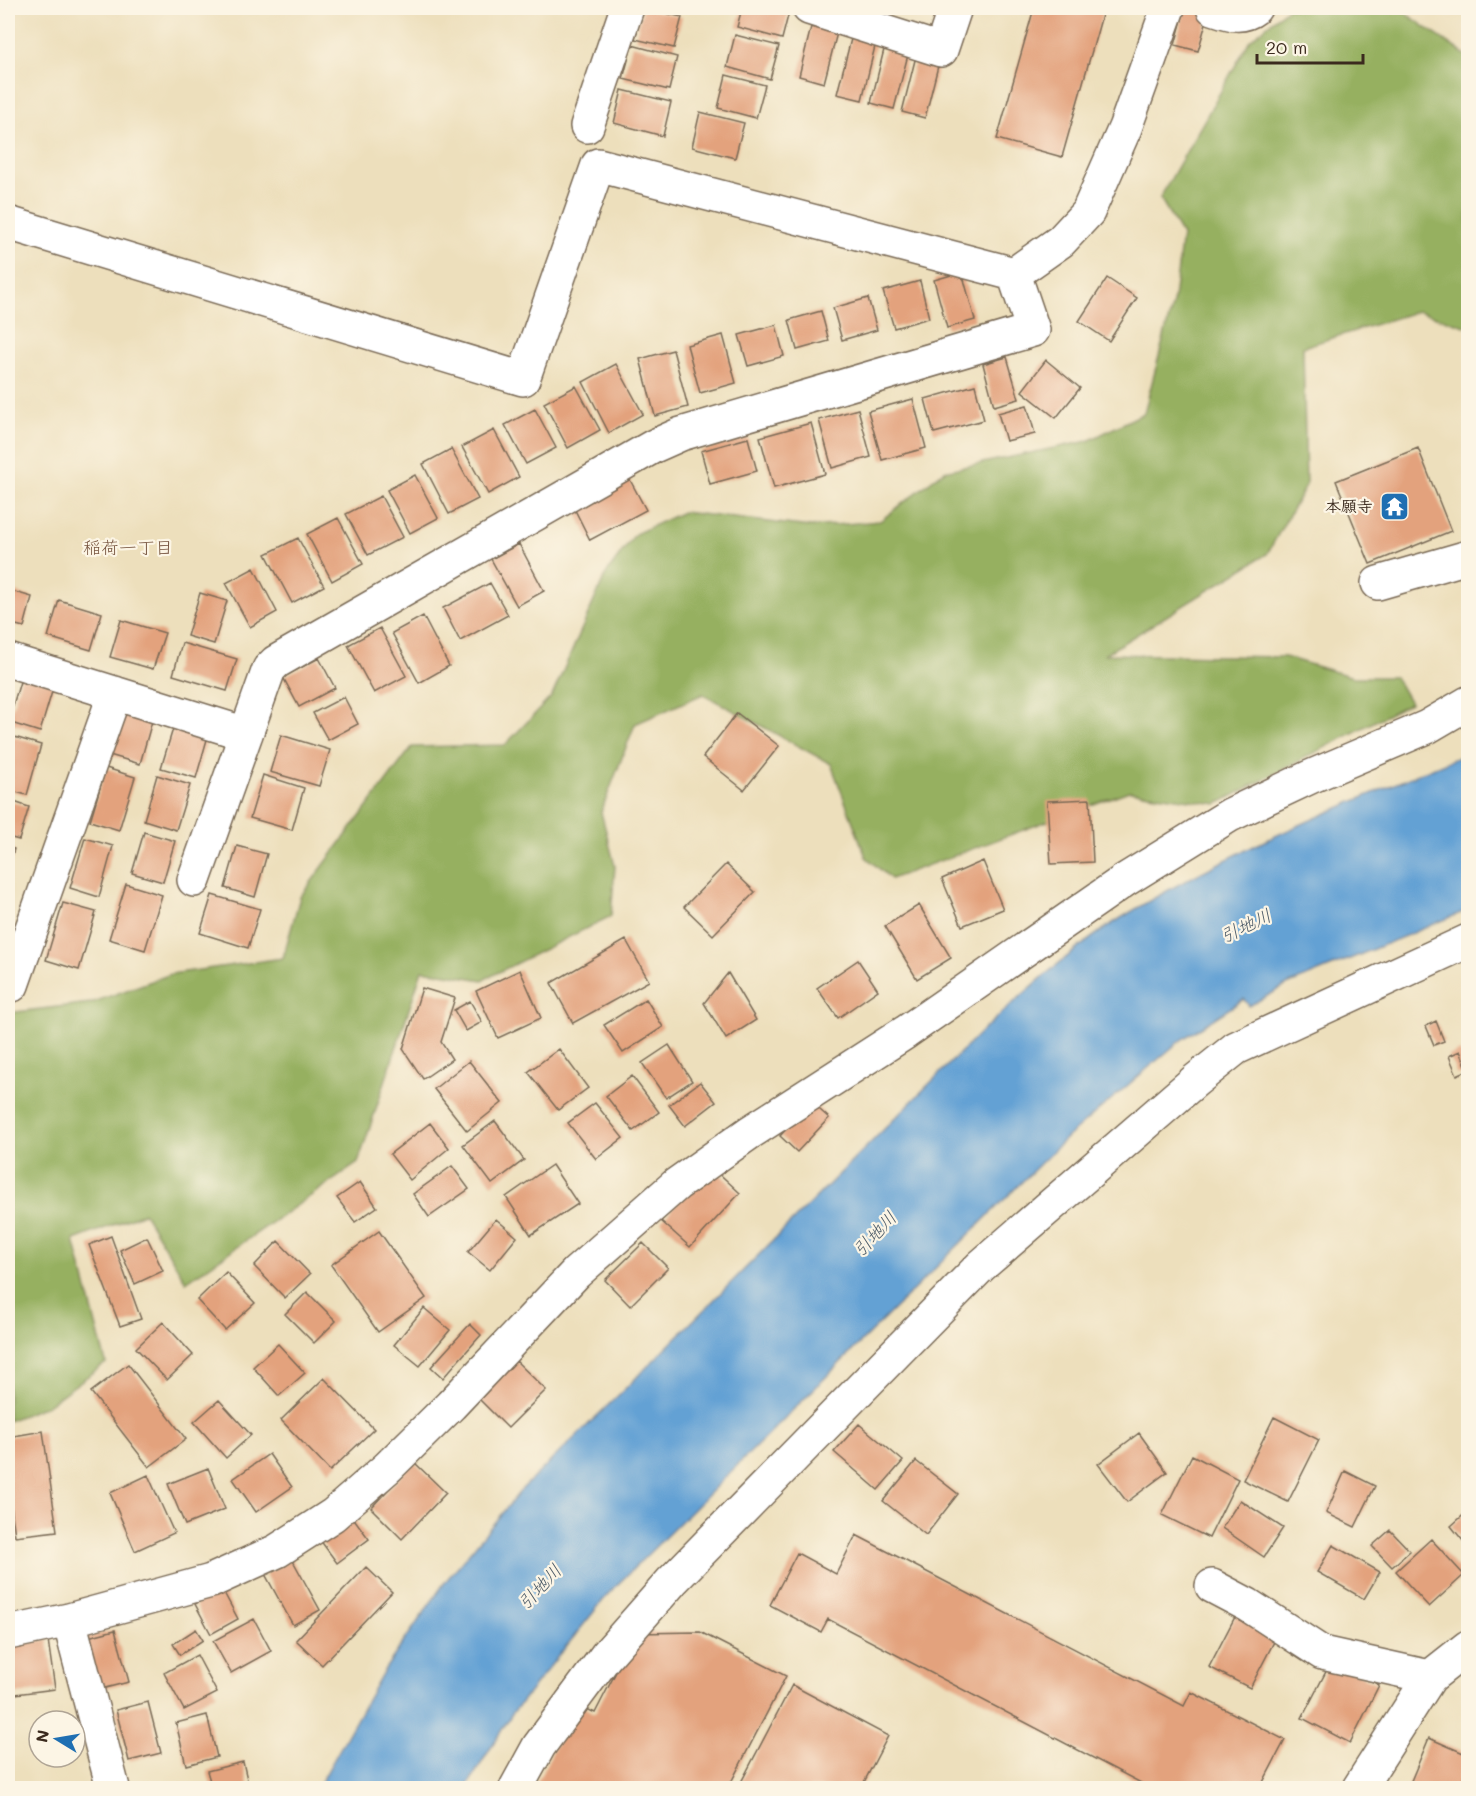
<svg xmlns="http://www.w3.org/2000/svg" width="1476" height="1796" viewBox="0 0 1476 1796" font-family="Mali,'Klee One',sans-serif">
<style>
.forest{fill:#96b061;stroke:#686d40;stroke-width:1.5}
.water{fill:#63a1d4;stroke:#4f6679;stroke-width:1.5}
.building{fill:#e3a27d}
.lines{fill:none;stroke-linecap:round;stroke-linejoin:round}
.minor-casing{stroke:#796955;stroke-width:36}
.minor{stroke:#fff;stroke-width:33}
.labels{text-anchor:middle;stroke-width:4.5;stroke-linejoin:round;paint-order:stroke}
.poi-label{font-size:16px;font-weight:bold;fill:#3b2a1e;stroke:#fcf5e5;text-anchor:end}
.neighbourhood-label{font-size:18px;fill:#76543f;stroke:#fcf5e5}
.water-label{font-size:18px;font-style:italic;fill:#4b5a67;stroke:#fcf5e5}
</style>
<rect width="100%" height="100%" fill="#fcf5e5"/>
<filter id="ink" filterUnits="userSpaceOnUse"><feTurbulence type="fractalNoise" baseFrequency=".0167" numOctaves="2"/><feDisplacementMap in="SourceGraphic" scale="12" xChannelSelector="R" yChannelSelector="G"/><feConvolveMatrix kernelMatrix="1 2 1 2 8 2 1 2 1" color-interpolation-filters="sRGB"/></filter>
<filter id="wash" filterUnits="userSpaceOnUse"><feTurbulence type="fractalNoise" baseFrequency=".008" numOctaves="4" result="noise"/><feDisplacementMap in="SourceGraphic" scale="24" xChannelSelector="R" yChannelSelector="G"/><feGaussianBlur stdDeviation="1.35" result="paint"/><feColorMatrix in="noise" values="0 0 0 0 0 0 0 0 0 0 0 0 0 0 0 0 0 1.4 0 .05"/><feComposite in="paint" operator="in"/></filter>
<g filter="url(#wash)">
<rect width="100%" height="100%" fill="#eddfbc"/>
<path class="forest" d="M 1288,8 L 1398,8 L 1468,57 L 1468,327 L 1418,311 L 1303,347 L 1306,485 L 1267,554 L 1105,654 L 1285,657 L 1353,677 L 1395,677 L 1410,703 L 1217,804 L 1129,791 L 891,879 L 866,857 L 831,764 L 703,694 L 635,724 L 601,812 L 615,866 L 611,916 L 483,980 L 422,970 L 358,1163 L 186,1282 L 144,1213 L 74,1240 L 106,1363 L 46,1406 L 8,1421 L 8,1013 L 91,1003 L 171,974 L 283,958 L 300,897 L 412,747 L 505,745 L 552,696 L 606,574 L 635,534 L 683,512 L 811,527 L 880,521 L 944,471 L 1088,441 L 1144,413 L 1174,299 L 1182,235 L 1160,198 L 1250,40 Z"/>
<path class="water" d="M 1468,753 L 1468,910 L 1287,985 L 1249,1006 L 1244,999 L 1181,1040 L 1067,1137 L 609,1593 L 511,1715 L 466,1788 L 318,1788 L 383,1672 L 445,1582 L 523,1488 L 632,1382 L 983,1030 C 1027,991 1071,949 1121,918 C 1230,850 1350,803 1468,753 Z"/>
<g id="blocks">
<path class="building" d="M 643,8 L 682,17 L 674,48 L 635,39 Z
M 742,8 L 790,8 L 782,39 L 737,27 Z
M 1034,8 L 1104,8 L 1062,157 L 997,139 Z
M 1185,9 L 1208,16 L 1198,51 L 1175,45 Z
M 813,19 L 839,25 L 824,83 L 799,76 Z
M 853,31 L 877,38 L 862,100 L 837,94 Z
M 735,35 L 779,46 L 770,79 L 727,67 Z
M 887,37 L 911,43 L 894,109 L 871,103 Z
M 632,45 L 677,57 L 669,90 L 623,79 Z
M 917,52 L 940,58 L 925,118 L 902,112 Z
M 726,75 L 765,85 L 756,118 L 718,108 Z
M 622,90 L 671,102 L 663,136 L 614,123 Z
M 700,112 L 744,123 L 735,158 L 692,147 Z
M 962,272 L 975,320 L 947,328 L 934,280 Z
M 1107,278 L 1137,298 L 1109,341 L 1079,321 Z
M 920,281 L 929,318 L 894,328 L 883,291 Z
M 868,298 L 877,330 L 842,340 L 833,308 Z
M 821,311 L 829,341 L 797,350 L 789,320 Z
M 776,325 L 784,356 L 748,366 L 739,335 Z
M 723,335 L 736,383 L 700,393 L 687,345 Z
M 673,350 L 688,407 L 655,416 L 640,359 Z
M 1007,357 L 1019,399 L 994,406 L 983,364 Z
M 1046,360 L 1080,388 L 1056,418 L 1022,391 Z
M 616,364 L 643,414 L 609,433 L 583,382 Z
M 975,385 L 984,420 L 934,433 L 925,399 Z
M 576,386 L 600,430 L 568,448 L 544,403 Z
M 913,399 L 926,448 L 882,460 L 868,411 Z
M 1027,405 L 1035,434 L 1006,441 L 998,413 Z
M 535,409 L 556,448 L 526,464 L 505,425 Z
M 858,409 L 871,457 L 832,468 L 819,420 Z
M 811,423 L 825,474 L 774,488 L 760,437 Z
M 494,430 L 519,477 L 488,494 L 462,447 Z
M 748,438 L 757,471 L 710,484 L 701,451 Z
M 1418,448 L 1451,531 L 1370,564 L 1336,481 Z
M 451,449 L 478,499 L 449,514 L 423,464 Z
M 415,475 L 438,518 L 410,533 L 387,490 Z
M 629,478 L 646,510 L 590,540 L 574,508 Z
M 381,496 L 403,537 L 368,555 L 346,514 Z
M 338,518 L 363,564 L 332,581 L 307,534 Z
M 298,538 L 324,586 L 292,603 L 266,554 Z
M 519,544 L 544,591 L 517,606 L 491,559 Z
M 254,568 L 277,612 L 250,627 L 226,583 Z
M 490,583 L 508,615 L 460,641 L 443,608 Z
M 8,590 L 32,597 L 24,627 L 8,623 Z
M 200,593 L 227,601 L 214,644 L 187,636 Z
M 59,600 L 102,613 L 91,650 L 48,637 Z
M 423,616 L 449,666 L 419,683 L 392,633 Z
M 121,620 L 165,633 L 153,669 L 110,657 Z
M 380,628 L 406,676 L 374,693 L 348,645 Z
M 182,643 L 237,659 L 227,691 L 173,675 Z
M 319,658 L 335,688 L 299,707 L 283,677 Z
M 22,675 L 54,685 L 40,732 L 8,722 Z
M 344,697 L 358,724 L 328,740 L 313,713 Z
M 119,711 L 152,721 L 140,764 L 106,754 Z
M 737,713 L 779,746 L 744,790 L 703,757 Z
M 176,719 L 210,729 L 196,778 L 161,768 Z
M 8,735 L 41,745 L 27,795 L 8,790 Z
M 281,735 L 330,750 L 319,786 L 270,772 Z
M 106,768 L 135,777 L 119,830 L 90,821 Z
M 157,775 L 190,785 L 176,830 L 144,820 Z
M 263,775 L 304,788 L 292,830 L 250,818 Z
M 1090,799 L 1093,862 L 1051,864 L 1047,801 Z
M 8,800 L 29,807 L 19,840 L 8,837 Z
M 144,832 L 175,841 L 163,882 L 132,873 Z
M 85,838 L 113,846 L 99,897 L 70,888 Z
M 237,846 L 267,854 L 255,897 L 225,888 Z
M 8,847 L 14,849 L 8,871 Z
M 983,861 L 1003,909 L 962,926 L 942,879 Z
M 726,864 L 755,892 L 713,935 L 684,907 Z
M 126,884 L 162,895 L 145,950 L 109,939 Z
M 212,895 L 260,909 L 248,948 L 200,933 Z
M 63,903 L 96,912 L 79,970 L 46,960 Z
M 919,905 L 951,958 L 917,979 L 885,926 Z
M 626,940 L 649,981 L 573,1023 L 551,983 Z
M 858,960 L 878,990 L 838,1018 L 817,988 Z
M 520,970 L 541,1018 L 498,1038 L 476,991 Z
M 728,973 L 756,1020 L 726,1039 L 704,1003 Z
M 422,988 L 455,998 L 441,1042 L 452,1059 L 423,1079 L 403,1049 Z
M 646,999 L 663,1027 L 623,1053 L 604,1025 Z
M 470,1001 L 482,1022 L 466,1031 L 454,1010 Z
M 1436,1021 L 1444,1041 L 1434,1045 L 1426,1026 Z
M 669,1045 L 692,1081 L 666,1098 L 642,1063 Z
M 559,1049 L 588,1088 L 558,1110 L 528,1072 Z
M 1460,1051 L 1468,1070 L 1457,1075 L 1449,1056 Z
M 469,1061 L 502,1103 L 467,1131 L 434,1089 Z
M 632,1076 L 659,1112 L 633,1131 L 606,1096 Z
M 700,1082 L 716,1102 L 685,1126 L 669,1105 Z
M 811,1102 L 829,1118 L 797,1152 L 780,1136 Z
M 595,1103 L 623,1138 L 596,1159 L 568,1123 Z
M 495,1121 L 524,1160 L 492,1184 L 463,1145 Z
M 430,1123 L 449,1148 L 410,1180 L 390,1154 Z
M 552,1165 L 578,1204 L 531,1235 L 506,1197 Z
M 452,1166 L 469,1189 L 429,1217 L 413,1194 Z
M 711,1166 L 740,1193 L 690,1247 L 661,1221 Z
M 360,1182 L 377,1207 L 355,1222 L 337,1198 Z
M 496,1219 L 517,1237 L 490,1270 L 468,1252 Z
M 379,1231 L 426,1298 L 378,1332 L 331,1265 Z
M 111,1236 L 141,1319 L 120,1326 L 89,1245 Z
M 147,1237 L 163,1271 L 135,1284 L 120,1250 Z
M 278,1241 L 310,1274 L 285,1298 L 254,1266 Z
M 643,1243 L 668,1268 L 630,1306 L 605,1280 Z
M 226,1272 L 255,1303 L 225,1330 L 197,1300 Z
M 307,1292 L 336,1321 L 314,1343 L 285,1314 Z
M 424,1308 L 450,1330 L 420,1366 L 394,1345 Z
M 163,1322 L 193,1355 L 167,1380 L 136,1348 Z
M 470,1324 L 481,1335 L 443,1378 L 431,1367 Z
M 278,1344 L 305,1373 L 279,1396 L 253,1367 Z
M 516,1361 L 546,1390 L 508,1428 L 479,1399 Z
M 128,1364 L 186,1439 L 149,1467 L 91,1392 Z
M 324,1378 L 374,1429 L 330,1471 L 281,1420 Z
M 219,1400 L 251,1435 L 226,1458 L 194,1422 Z
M 1274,1417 L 1319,1440 L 1288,1502 L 1243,1480 Z
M 859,1424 L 903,1461 L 878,1490 L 834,1452 Z
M 43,1431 L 57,1531 L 15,1536 L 8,1481 L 8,1437 Z
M 1139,1433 L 1167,1472 L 1127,1502 L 1098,1464 Z
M 269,1454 L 292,1487 L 256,1512 L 233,1479 Z
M 1192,1455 L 1238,1479 L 1209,1538 L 1162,1515 Z
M 916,1461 L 958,1494 L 926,1535 L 883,1501 Z
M 414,1462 L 446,1493 L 402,1539 L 371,1508 Z
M 208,1468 L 225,1509 L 185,1525 L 168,1484 Z
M 1345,1471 L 1375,1486 L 1355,1527 L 1326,1513 Z
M 148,1475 L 174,1533 L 135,1551 L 110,1493 Z
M 1240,1500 L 1283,1528 L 1264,1557 L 1222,1528 Z
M 1468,1511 L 1468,1547 L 1451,1526 Z
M 352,1516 L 369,1539 L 337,1563 L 320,1540 Z
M 1390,1530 L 1410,1551 L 1392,1567 L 1372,1546 Z
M 856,1535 L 1184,1706 L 1191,1692 L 1285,1740 L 1260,1788 L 1143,1788 L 1145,1785 L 828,1619 L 821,1632 L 770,1605 L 797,1553 L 836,1574 Z
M 1431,1539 L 1464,1575 L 1429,1607 L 1396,1571 Z
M 1333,1545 L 1380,1572 L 1364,1599 L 1317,1572 Z
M 292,1559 L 320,1610 L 293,1625 L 265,1574 Z
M 366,1567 L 392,1592 L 322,1665 L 296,1640 Z
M 222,1589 L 238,1619 L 211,1634 L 195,1604 Z
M 1237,1613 L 1278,1634 L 1250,1688 L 1209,1667 Z
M 254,1619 L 271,1651 L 231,1673 L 213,1641 Z
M 196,1629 L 203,1640 L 180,1655 L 173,1644 Z
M 115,1630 L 129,1682 L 97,1690 L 84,1638 Z
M 700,1632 L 786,1676 L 728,1788 L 534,1788 L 577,1704 L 595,1713 L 636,1633 Z
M 48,1640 L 55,1689 L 8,1695 L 8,1645 Z
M 197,1655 L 217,1693 L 184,1710 L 164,1673 Z
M 1332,1660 L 1379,1685 L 1350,1743 L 1302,1718 Z
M 792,1685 L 888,1736 L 861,1788 L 738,1788 Z
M 148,1702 L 161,1753 L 129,1761 L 116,1710 Z
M 207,1715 L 217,1757 L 186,1765 L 176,1723 Z
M 1429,1738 L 1468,1755 L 1468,1765 L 1459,1788 L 1408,1788 Z
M 243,1762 L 249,1788 L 212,1788 L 207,1771 Z"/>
</g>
</g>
<g filter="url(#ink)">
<use href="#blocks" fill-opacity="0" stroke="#796955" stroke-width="1.5"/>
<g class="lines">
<defs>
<path id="minor" d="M 809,8 L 941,50 L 955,8
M 1213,8 C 1228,13 1241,19 1255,8
M 587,126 L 627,8
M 8,223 L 523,379 L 598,165 L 1014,274
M 1378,583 L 1468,557
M 8,660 L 246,734
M 194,880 L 269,669 L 276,662 L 654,446 L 681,434 L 1033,330 L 1014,274 L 1061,241 L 1088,212 L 1125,128 L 1168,8
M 8,986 L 12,985 L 115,693
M 1212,1586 L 1248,1605 L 1322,1653 L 1430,1677
M 69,1620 L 113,1788
M 8,1633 L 69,1620 L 211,1581 L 277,1551 L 333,1515 L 387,1468 L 451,1405 L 576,1273 L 677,1184 L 749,1133 L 906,1032 L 1125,880 L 1230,815 L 1310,777 L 1427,727 L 1468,703
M 516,1788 L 539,1746 L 606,1656 L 672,1581 L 981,1266 L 1196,1080 L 1236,1048 L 1468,941
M 1359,1788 L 1430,1677 L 1468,1647"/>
</defs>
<use href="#minor" class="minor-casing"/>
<use href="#minor" class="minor"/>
</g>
</g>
<defs>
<symbol id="temple-square" viewBox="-11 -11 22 22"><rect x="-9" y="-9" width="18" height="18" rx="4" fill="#1f6fb2" stroke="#fcf5e5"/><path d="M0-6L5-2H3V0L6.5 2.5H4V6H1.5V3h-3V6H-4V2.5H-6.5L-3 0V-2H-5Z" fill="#fff"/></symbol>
</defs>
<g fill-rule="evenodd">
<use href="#temple-square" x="1378" y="490" width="33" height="33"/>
</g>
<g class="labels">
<g class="poi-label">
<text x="1373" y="512">本願寺</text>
</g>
<g class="neighbourhood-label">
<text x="128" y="554">稲荷一丁目</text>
</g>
<g class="water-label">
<text transform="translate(1246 926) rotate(-26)" y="6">引地川</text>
<text transform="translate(875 1234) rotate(-47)" y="6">引地川</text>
<text transform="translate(540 1587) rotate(-47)" y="6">引地川</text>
</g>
</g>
<rect width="1476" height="1796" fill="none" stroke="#fcf5e5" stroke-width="30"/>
<g transform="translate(57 1739) rotate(281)"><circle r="28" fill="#fcf5e5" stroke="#afa495" stroke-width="1.5"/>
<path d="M0-4.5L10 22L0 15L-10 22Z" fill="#1f6fb2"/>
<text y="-9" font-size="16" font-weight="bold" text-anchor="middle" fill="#3b2a1e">N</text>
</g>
<path d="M1257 54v9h106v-9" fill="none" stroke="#3b2a1e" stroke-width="3"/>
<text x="1266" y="54" font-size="18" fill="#3b2a1e" stroke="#fcf5e5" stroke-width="4.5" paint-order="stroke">20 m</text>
</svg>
